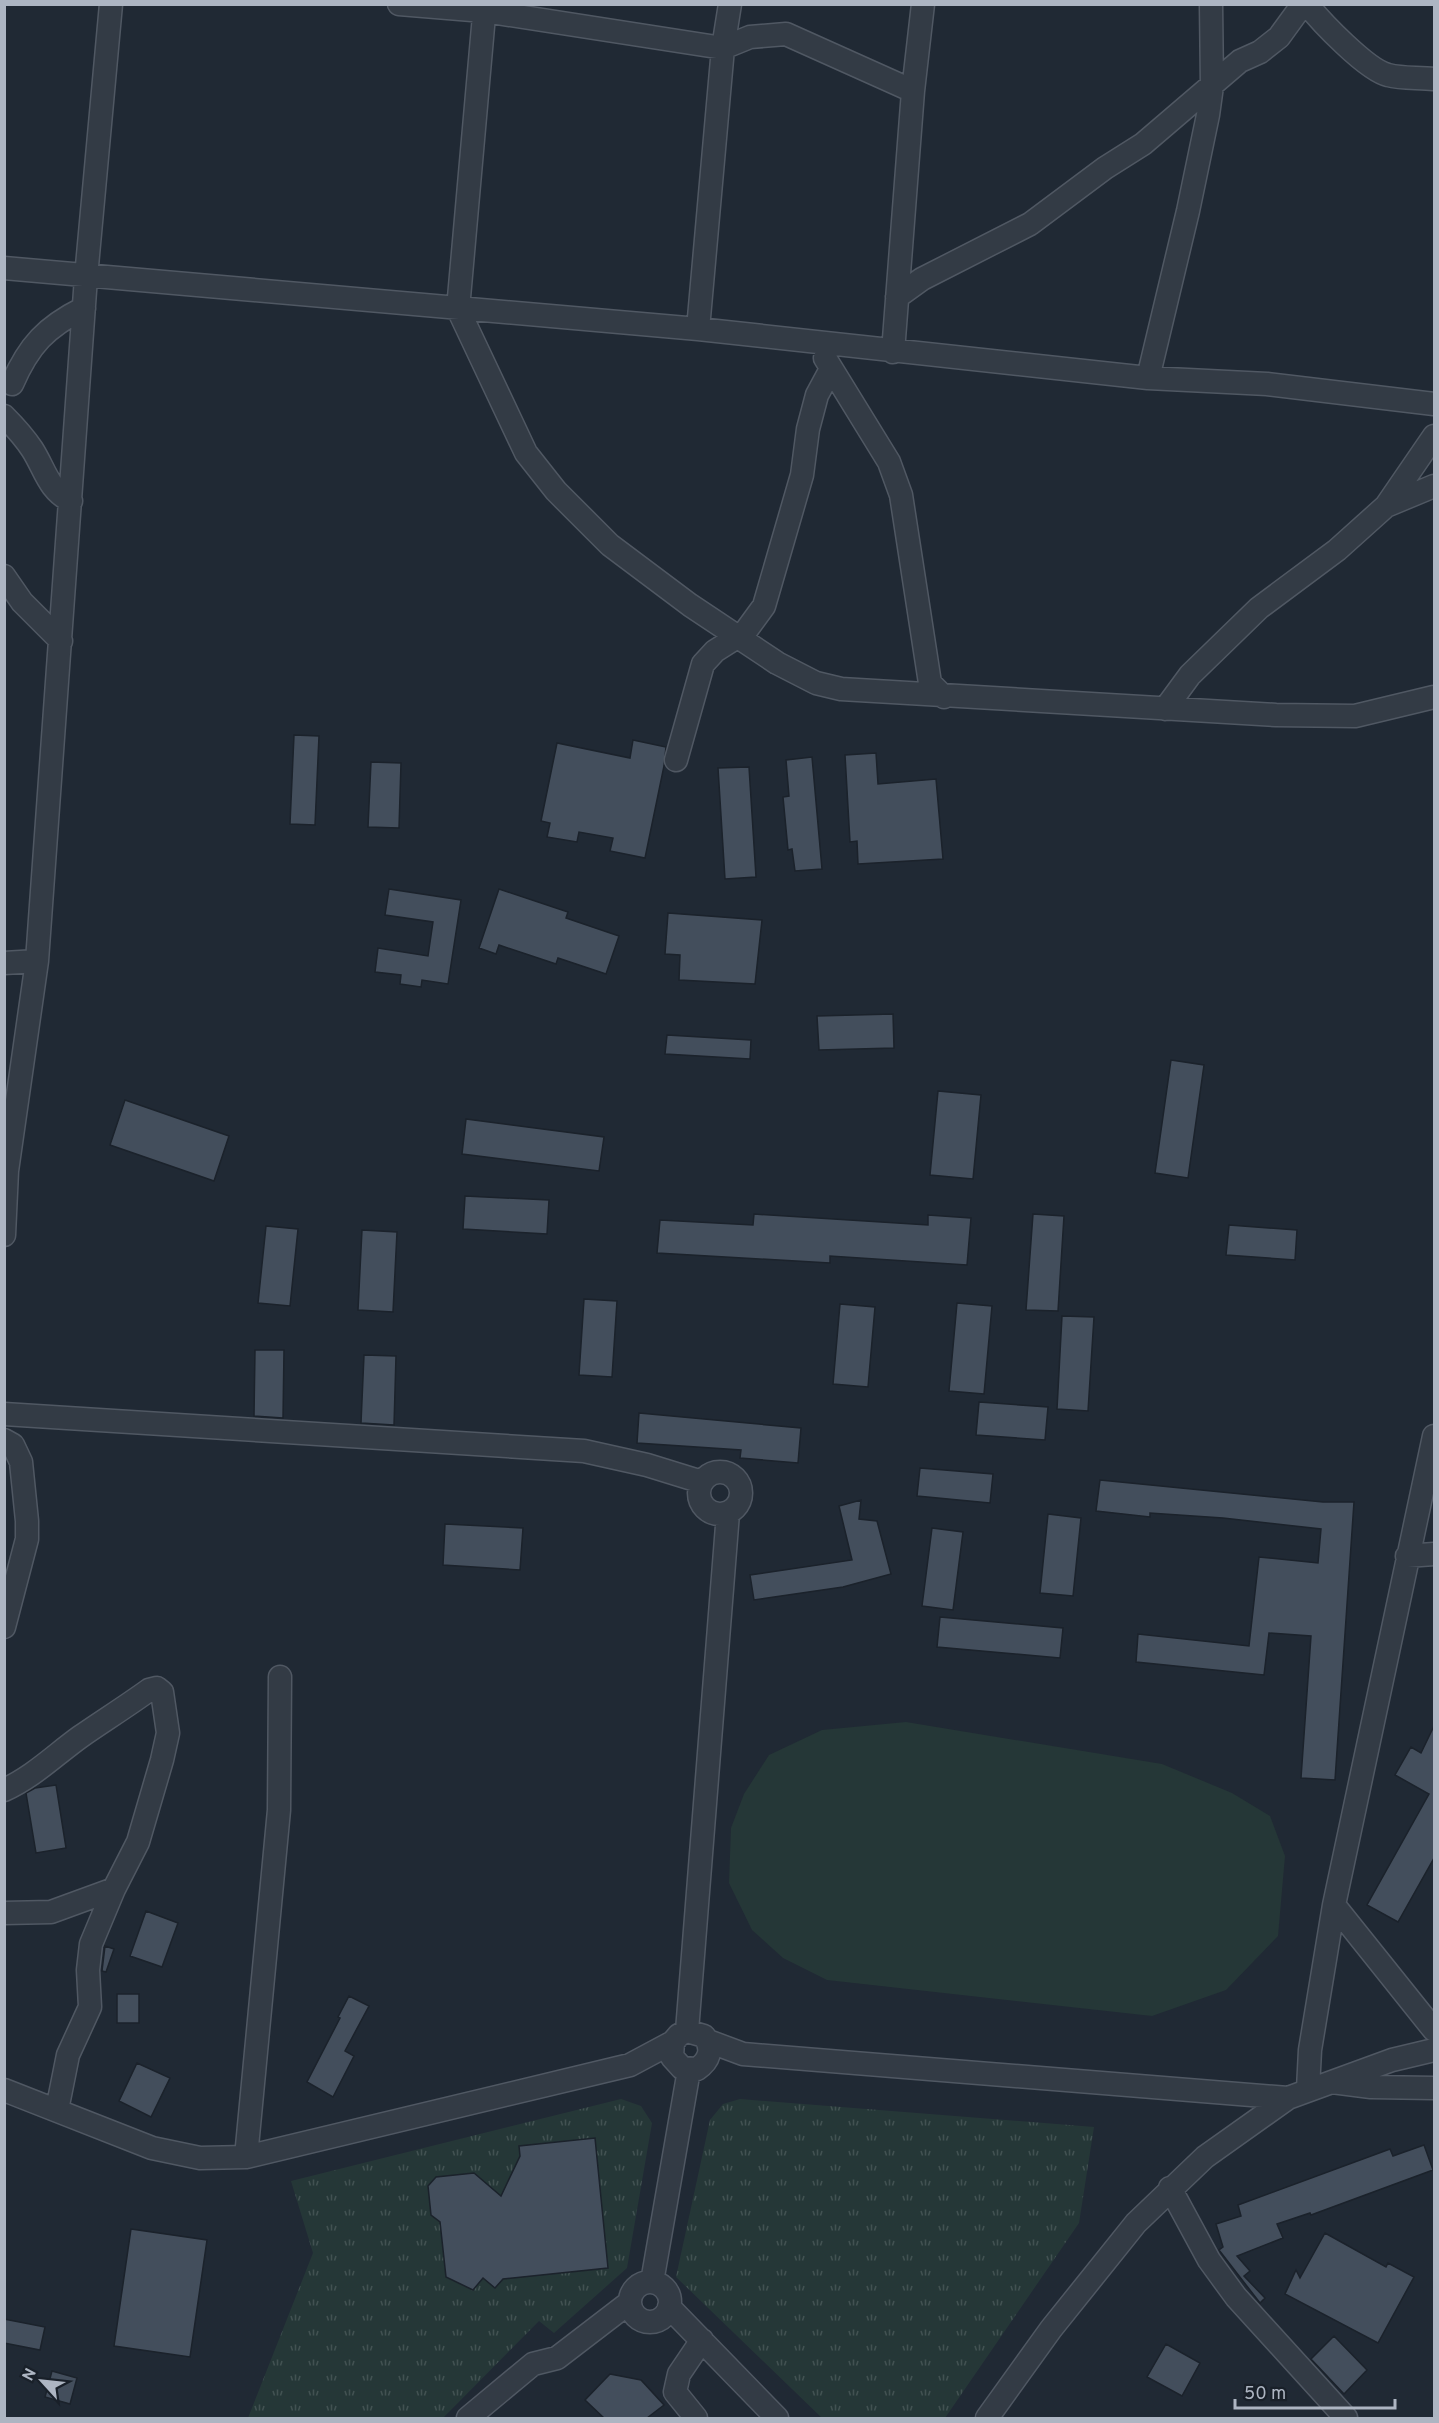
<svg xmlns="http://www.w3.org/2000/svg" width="1439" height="2423" viewBox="0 0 1439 2423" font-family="Overpass,sans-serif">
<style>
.grass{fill:url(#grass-tufts)}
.pitch{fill:#253737}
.building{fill:#434e5c;stroke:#1b222b;stroke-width:1.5}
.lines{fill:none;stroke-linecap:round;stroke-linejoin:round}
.minor-casing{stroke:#505863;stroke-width:25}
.minor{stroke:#333b45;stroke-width:22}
</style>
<defs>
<pattern id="grass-tufts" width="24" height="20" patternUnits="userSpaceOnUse" patternTransform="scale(1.5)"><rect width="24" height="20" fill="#253737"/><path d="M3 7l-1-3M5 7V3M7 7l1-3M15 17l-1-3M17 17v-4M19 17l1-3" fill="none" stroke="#425252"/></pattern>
</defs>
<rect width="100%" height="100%" fill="#202934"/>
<path class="grass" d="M 621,2099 L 641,2106 L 652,2123 L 627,2268 L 554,2333 L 539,2321 L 443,2418 L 248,2418 L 313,2253 L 291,2181 Z
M 740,2099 L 1094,2127 L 1079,2223 L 945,2418 L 822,2418 L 676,2277 L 710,2120 L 723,2104 Z"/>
<path class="pitch" d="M 906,1722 L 1162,1764 L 1232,1793 L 1270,1816 L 1285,1856 L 1278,1936 L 1226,1990 L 1152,2016 L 827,1980 L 783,1958 L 752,1930 L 729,1883 L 731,1828 L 744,1794 L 769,1755 L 822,1730 Z"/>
<path class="building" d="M 294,735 L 319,736 L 315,825 L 290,824 Z
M 633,740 L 666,747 L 664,766 L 645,858 L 610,851 L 613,838 L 579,832 L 577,842 L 547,837 L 550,823 L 541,821 L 557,743 L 630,758 Z
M 876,753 L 878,784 L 936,779 L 943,859 L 858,864 L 857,841 L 850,842 L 845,755 Z
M 812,757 L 822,869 L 795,871 L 792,849 L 788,850 L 783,797 L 789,796 L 786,760 Z
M 371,762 L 401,763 L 399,828 L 368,827 Z
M 749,767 L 756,877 L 725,879 L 718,768 Z
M 389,889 L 461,900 L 448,984 L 422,980 L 421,987 L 400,984 L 401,975 L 375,972 L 378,948 L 428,956 L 433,922 L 385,915 Z
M 499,889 L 568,912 L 566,918 L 619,936 L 606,974 L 558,958 L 556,964 L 499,945 L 496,954 L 479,948 Z
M 668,913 L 762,920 L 755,984 L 679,980 L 680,955 L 665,954 Z
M 893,1014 L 894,1048 L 819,1050 L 817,1016 Z
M 667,1035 L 751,1040 L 750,1059 L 665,1054 Z
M 1171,1060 L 1204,1065 L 1188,1178 L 1155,1173 Z
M 938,1091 L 981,1095 L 973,1179 L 930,1175 Z
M 125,1100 L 229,1136 L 214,1181 L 110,1145 Z
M 466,1119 L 604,1137 L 599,1171 L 462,1154 Z
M 465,1196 L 549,1200 L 547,1234 L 463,1229 Z
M 754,1214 L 928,1225 L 928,1215 L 971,1218 L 967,1265 L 830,1256 L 830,1263 L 657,1253 L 660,1220 L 753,1225 Z
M 1033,1214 L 1064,1216 L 1058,1311 L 1026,1310 Z
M 1229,1225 L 1297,1230 L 1295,1260 L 1226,1255 Z
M 266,1226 L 298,1229 L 290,1306 L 258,1303 Z
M 362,1230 L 397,1232 L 393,1312 L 358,1310 Z
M 584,1299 L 617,1301 L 612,1377 L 579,1375 Z
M 957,1303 L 992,1306 L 984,1394 L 949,1391 Z
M 840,1304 L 875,1307 L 868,1387 L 833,1384 Z
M 1062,1316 L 1094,1317 L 1088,1411 L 1057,1409 Z
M 255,1350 L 284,1350 L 283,1418 L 254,1416 Z
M 364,1355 L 396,1356 L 394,1425 L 361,1423 Z
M 979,1402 L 1048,1407 L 1045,1440 L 976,1435 Z
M 639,1413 L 801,1428 L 798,1463 L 740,1458 L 741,1450 L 637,1443 Z
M 920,1468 L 993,1474 L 990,1503 L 917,1496 Z
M 1100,1480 L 1323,1502 L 1354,1502 L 1335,1780 L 1301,1778 L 1311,1636 L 1269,1633 L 1264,1675 L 1136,1662 L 1138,1634 L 1249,1646 L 1259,1557 L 1318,1563 L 1321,1529 L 1223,1518 L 1150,1513 L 1150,1517 L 1096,1511 Z
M 861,1500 L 859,1519 L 877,1521 L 891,1574 L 843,1587 L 754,1600 L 750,1575 L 852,1560 L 839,1506 Z
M 1048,1514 L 1081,1518 L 1073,1596 L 1040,1593 Z
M 445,1524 L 523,1528 L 520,1570 L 443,1565 Z
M 932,1528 L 963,1532 L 953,1610 L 922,1606 Z
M 940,1617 L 1063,1628 L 1060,1658 L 937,1647 Z
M 1434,1726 L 1434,1858 L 1398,1922 L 1367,1905 L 1429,1794 L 1395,1775 L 1411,1747 L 1421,1753 Z
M 56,1785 L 66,1848 L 36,1853 L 26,1793 L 35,1788 Z
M 146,1911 L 178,1923 L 162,1967 L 130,1956 Z
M 105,1946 L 114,1949 L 106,1972 L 102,1971 Z
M 117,1994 L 139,1994 L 139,2023 L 117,2023 Z
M 349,1996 L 369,2006 L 345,2051 L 354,2056 L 333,2097 L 307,2082 L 340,2018 L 338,2017 Z
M 137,2063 L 170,2078 L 151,2117 L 119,2101 Z
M 595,2138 L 608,2268 L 503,2279 L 495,2288 L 483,2278 L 473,2290 L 446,2277 L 440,2222 L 431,2215 L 428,2186 L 436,2177 L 474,2173 L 501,2196 L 520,2156 L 519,2146 Z
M 1424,2145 L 1433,2170 L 1311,2215 L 1310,2213 L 1277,2224 L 1283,2238 L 1237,2256 L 1250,2271 L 1244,2276 L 1265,2298 L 1260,2303 L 1219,2250 L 1223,2247 L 1216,2224 L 1241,2216 L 1238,2205 L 1390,2149 L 1393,2156 Z
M 131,2229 L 207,2240 L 190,2357 L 114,2346 Z
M 1325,2233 L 1386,2267 L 1388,2263 L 1414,2277 L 1378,2343 L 1285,2294 L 1296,2270 L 1300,2278 Z
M 4,2319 L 45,2327 L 40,2350 L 4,2343 Z
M 1334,2336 L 1367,2370 L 1344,2394 L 1311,2359 Z
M 1166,2344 L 1200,2363 L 1182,2396 L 1147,2377 Z
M 52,2371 L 77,2378 L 70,2404 L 45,2397 Z
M 610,2374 L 641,2380 L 664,2405 L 647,2418 L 604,2418 L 585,2400 Z"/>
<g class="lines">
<defs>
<path id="minor" d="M 399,4 L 484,11 L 723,48 L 750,37 L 786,34 L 913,91
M 485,4 L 458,309 L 526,453 L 556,491 L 610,545 L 690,605 L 777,663 L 816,683 L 841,689 L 1276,715 L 1355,716 L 1434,697
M 1307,4 C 1321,22 1367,70 1388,75 C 1403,79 1419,77 1434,79
M 4,268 L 698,329 L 1148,378 L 1267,384 L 1434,404
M 897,297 L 922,279 L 1030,224 L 1105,168 L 1143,144 L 1240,61 L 1260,52 L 1279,37 L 1303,4
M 698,329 L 723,48 L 730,4
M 893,352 L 913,91 L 923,4
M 825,358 L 889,462 L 901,495 L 930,683 L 944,697
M 1148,378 L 1188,211 L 1208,115 L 1212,86 L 1211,4
M 12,384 C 29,345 46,327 84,308
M 4,416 C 14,426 24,437 32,449 C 45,469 48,490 71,501
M 1386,506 L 1434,436
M 4,576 L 22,602 L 61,641
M 1165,709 L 1190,675 L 1259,608 L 1337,550 L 1386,506 L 1434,486
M 676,760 L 703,664 L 715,651 L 745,632 L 764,606 L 802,475 L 808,429 L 817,395 L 831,369
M 4,963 L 37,961
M 4,1235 L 7,1171 L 37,961 L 86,277 L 111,4
M 4,1414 L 584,1451 L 647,1465 L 702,1482
M 4,1440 L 13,1445 L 21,1462 L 27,1521 L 27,1539 L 4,1627
M699 1493a21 21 0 1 1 42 0a21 21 0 1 1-42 0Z
M 1407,1556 L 1434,1554
M 4,1790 C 33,1777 55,1755 80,1737 C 103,1721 127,1706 149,1690 L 157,1688 L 162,1692 L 168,1733 L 162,1760 L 138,1842 L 114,1889 L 91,1944 L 88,1970 L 90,2007 L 68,2055 L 57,2110
M 1334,1905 L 1434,2030
M 4,1913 L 51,1912 L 114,1889
M 687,2031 L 728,1513
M 708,2041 L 743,2054 L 1288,2098
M 1332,2082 L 1371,2087 L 1434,2088
M 1308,2089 L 1310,2050 L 1334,1905 L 1434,1436
M 4,2090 L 152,2148 L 200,2158 L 246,2157 L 630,2065 L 673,2042 L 679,2035 L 687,2031 L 704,2036 C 714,2049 709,2061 697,2069 L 682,2068 L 672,2057 L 673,2042
M 246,2157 L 279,1810 L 280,1677
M 1170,2188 L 1209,2260 L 1236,2297 L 1346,2418
M 652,2282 L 689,2070
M630 2302a20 20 0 1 1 40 0a20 20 0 1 1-40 0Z
M 669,2307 L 777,2418
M 468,2418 L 533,2364 L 557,2358 L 630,2302
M 696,2418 L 675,2392 L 679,2374 L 702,2340
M 987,2418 L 1051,2329 L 1136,2223 L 1205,2157 L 1288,2098 L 1392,2060 L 1434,2050"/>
</defs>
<use href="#minor" class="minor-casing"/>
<use href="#minor" class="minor"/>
</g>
<rect width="1439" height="2423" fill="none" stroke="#adb5c2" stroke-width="12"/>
<g transform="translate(42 2381) rotate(297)" stroke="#192029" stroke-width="4.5" paint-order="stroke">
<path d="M0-4.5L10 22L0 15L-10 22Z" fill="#adb5c2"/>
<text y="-9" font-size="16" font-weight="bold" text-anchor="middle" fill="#adb5c2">N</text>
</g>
<path d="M1235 2399v9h160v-9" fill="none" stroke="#adb5c2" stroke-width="3"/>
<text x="1244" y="2399" font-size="18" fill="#adb5c2" stroke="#192029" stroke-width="4.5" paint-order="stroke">50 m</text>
</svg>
